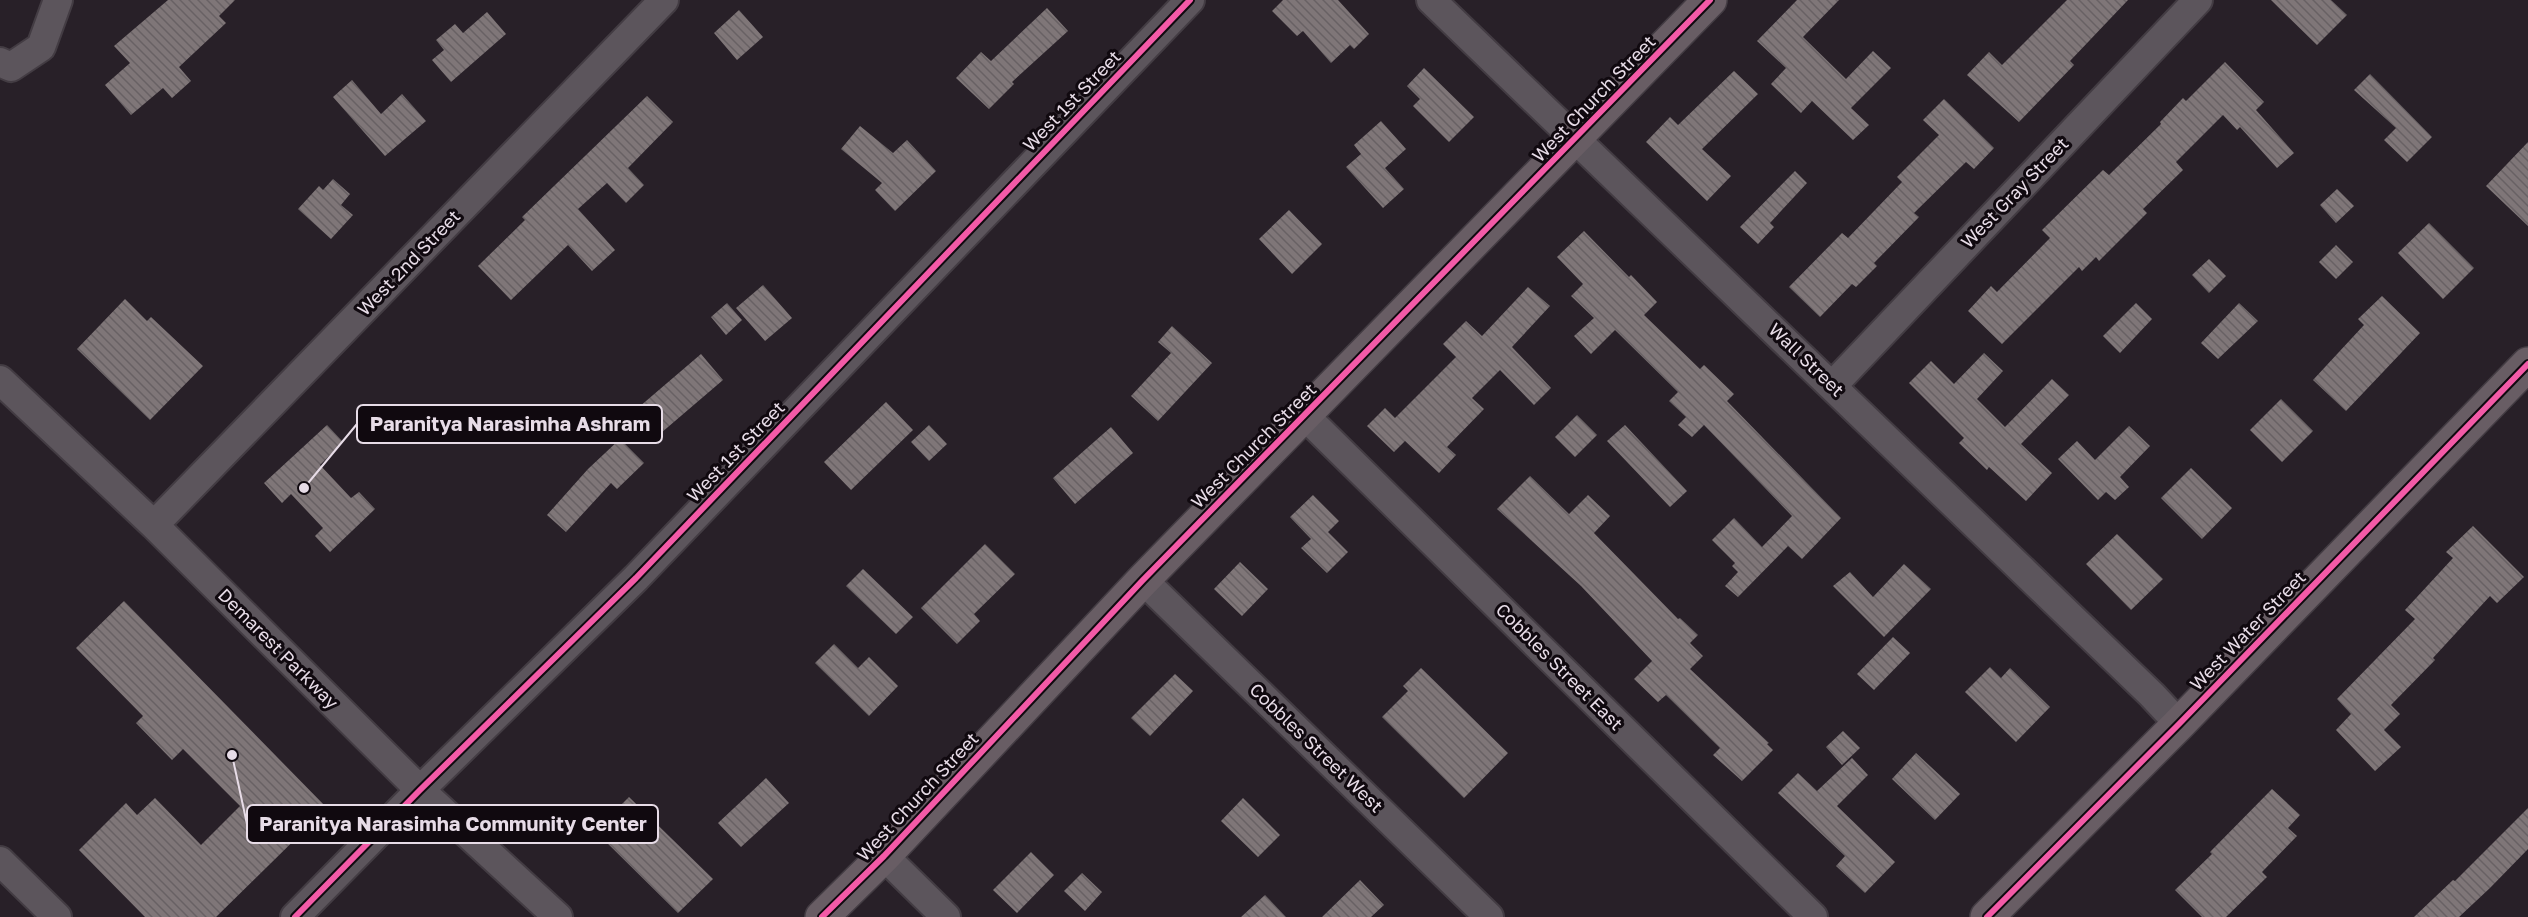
<svg xmlns="http://www.w3.org/2000/svg" width="2528" height="917" viewBox="0 0 2528 917" font-family="'Golos Text',sans-serif">
<style>
.building{fill:url(#building-back-hatch)}
.lines{fill:none;stroke-linecap:round;stroke-linejoin:round}
.minor-casing{stroke:#433c43;stroke-width:32}
.major-casing{stroke:#433c43;stroke-width:36}
.minor{stroke:#5c555c;stroke-width:28}
.major{stroke:#685d64;stroke-width:33}
.cycleway-casing{stroke:#10090f;stroke-width:10}
.cycleway{stroke:#f35aa7;stroke-width:6}
.labels{text-anchor:middle;stroke-width:6;stroke-linejoin:round;paint-order:stroke}
.street-label{font-size:18px;fill:#e7dce7;stroke:#10090f}
.leader{fill:none;stroke:#e7dce7;stroke-width:2}
.callout-dot{fill:#e7dce7;stroke:#10090f;stroke-width:2}
.callout{fill:#10090f;stroke:#e7dce7;stroke-width:2}
.callout-label{font-size:20px;text-anchor:middle;font-weight:bold;fill:#e7dce7}
</style>
<defs>
<pattern id="building-back-hatch" width="6" height="6" patternUnits="userSpaceOnUse" patternTransform="scale(1.5)"><rect width="6" height="6" fill="#7f7678"/><path d="M-1 5l2 2M0 0l6 6M5-1l2 2" fill="none" stroke="#686164"/></pattern>
</defs>
<rect width="100%" height="100%" fill="#282028"/>
<path class="building" d="M 168,0 L 235,0 L 219,16 L 226,23 L 179,67 L 191,81 L 172,98 L 163,88 L 131,115 L 105,85 L 130,63 L 114,46 Z
M 1283,0 L 1338,0 L 1369,34 L 1354,49 L 1350,45 L 1331,63 L 1303,31 L 1297,36 L 1272,11 Z
M 1797,0 L 1839,0 L 1803,37 L 1846,79 L 1873,51 L 1891,68 L 1851,108 L 1869,125 L 1853,140 L 1812,101 L 1801,113 L 1771,84 L 1786,68 L 1757,41 Z
M 2067,0 L 2128,0 L 2070,61 L 2074,65 L 2019,122 L 1967,75 L 1989,52 L 2002,65 Z
M 2271,0 L 2331,0 L 2347,15 L 2317,45 Z
M 1047,8 L 1068,31 L 1012,82 L 1014,84 L 989,109 L 956,78 L 981,52 L 991,61 Z
M 739,10 L 763,37 L 737,60 L 714,33 Z
M 487,12 L 506,34 L 451,82 L 432,60 L 444,50 L 436,40 L 455,24 L 463,33 Z
M 2225,62 L 2264,102 L 2256,110 L 2294,153 L 2277,168 L 2240,127 L 2237,130 L 2223,115 L 2176,162 L 2183,170 L 2143,209 L 2147,213 L 2099,261 L 2096,257 L 2082,271 L 2079,267 L 2002,344 L 1968,311 L 1991,286 L 1997,292 L 2050,238 L 2042,230 L 2103,170 L 2109,175 L 2161,124 L 2160,122 L 2183,98 L 2186,101 Z
M 1424,68 L 1474,117 L 1449,142 L 1413,106 L 1420,99 L 1407,86 Z
M 1734,71 L 1758,94 L 1702,149 L 1731,176 L 1707,201 L 1646,142 L 1670,117 L 1678,125 Z
M 2370,74 L 2432,137 L 2407,162 L 2384,140 L 2396,128 L 2354,90 Z
M 352,80 L 381,114 L 402,94 L 426,121 L 385,156 L 333,97 Z
M 647,96 L 673,122 L 628,168 L 644,185 L 626,203 L 607,183 L 578,209 L 615,250 L 592,271 L 568,245 L 511,300 L 478,266 L 525,220 L 522,217 Z
M 1944,99 L 1994,148 L 1974,169 L 1966,162 L 1914,213 L 1919,217 L 1874,263 L 1877,266 L 1856,287 L 1852,284 L 1820,317 L 1789,287 L 1842,233 L 1848,238 L 1902,182 L 1897,177 L 1939,135 L 1923,120 Z
M 1381,121 L 1406,149 L 1385,168 L 1404,189 L 1383,208 L 1346,167 L 1361,154 L 1354,145 Z
M 860,126 L 893,153 L 907,140 L 936,171 L 895,211 L 875,190 L 882,183 L 841,149 Z
M 2528,142 L 2528,226 L 2486,186 Z
M 1795,171 L 1807,183 L 1770,223 L 1774,227 L 1758,244 L 1740,227 Z
M 333,179 L 350,194 L 341,205 L 353,215 L 331,239 L 298,209 L 319,186 L 323,190 Z
M 2337,189 L 2354,206 L 2336,223 L 2320,205 Z
M 1289,210 L 1322,244 L 1292,274 L 1259,239 Z
M 2429,223 L 2474,268 L 2443,299 L 2398,253 Z
M 1584,231 L 1629,277 L 1631,275 L 1657,302 L 1644,315 L 1700,369 L 1704,365 L 1734,394 L 1727,401 L 1841,518 L 1802,559 L 1788,546 L 1738,597 L 1725,586 L 1738,572 L 1732,566 L 1735,563 L 1712,540 L 1734,518 L 1762,547 L 1792,516 L 1704,425 L 1692,437 L 1678,425 L 1686,417 L 1669,401 L 1678,392 L 1615,330 L 1591,354 L 1574,336 L 1594,318 L 1571,296 L 1583,284 L 1557,257 Z
M 2336,245 L 2353,262 L 2336,279 L 2319,262 Z
M 2209,259 L 2226,276 L 2209,293 L 2192,275 Z
M 763,285 L 792,318 L 765,341 L 736,308 Z
M 1528,287 L 1550,306 L 1512,347 L 1551,388 L 1534,405 L 1500,370 L 1472,398 L 1484,409 L 1447,447 L 1456,455 L 1439,473 L 1405,441 L 1394,452 L 1367,426 L 1385,408 L 1395,418 L 1456,357 L 1443,344 L 1466,321 L 1482,336 Z
M 2382,296 L 2420,333 L 2346,411 L 2313,380 L 2364,325 L 2358,319 Z
M 125,299 L 147,321 L 151,317 L 203,366 L 150,420 L 77,349 Z
M 727,303 L 742,320 L 726,335 L 711,317 Z
M 2136,303 L 2152,319 L 2120,353 L 2103,336 Z
M 2239,303 L 2258,321 L 2218,359 L 2201,343 Z
M 1172,326 L 1212,363 L 1158,421 L 1131,396 L 1171,353 L 1158,342 Z
M 1984,353 L 2003,371 L 1977,399 L 2005,427 L 2052,379 L 2069,395 L 2021,444 L 2052,473 L 2026,501 L 1989,467 L 1987,470 L 1959,443 L 1964,438 L 1909,383 L 1931,361 L 1954,384 Z
M 701,354 L 723,380 L 661,433 L 639,407 Z
M 2281,399 L 2313,431 L 2282,462 L 2250,430 Z
M 886,402 L 913,430 L 851,490 L 824,462 Z
M 1577,415 L 1597,435 L 1575,457 L 1555,437 Z
M 327,425 L 343,442 L 320,465 L 351,498 L 359,492 L 375,509 L 330,552 L 315,536 L 323,528 L 291,494 L 282,503 L 264,483 Z
M 929,425 L 947,444 L 929,461 L 911,442 Z
M 1625,425 L 1687,491 L 1670,507 L 1607,441 Z
M 2129,426 L 2150,446 L 2120,477 L 2129,487 L 2115,500 L 2106,492 L 2098,500 L 2058,459 L 2077,441 L 2095,460 Z
M 1111,427 L 1133,453 L 1075,504 L 1053,478 Z
M 620,439 L 644,463 L 617,489 L 611,483 L 566,532 L 547,515 L 588,469 Z
M 2191,468 L 2232,508 L 2202,539 L 2161,498 Z
M 1530,476 L 1569,514 L 1588,495 L 1610,516 L 1594,533 L 1678,619 L 1680,618 L 1698,635 L 1690,643 L 1703,656 L 1690,669 L 1769,743 L 1767,744 L 1773,750 L 1742,781 L 1713,755 L 1720,748 L 1666,695 L 1658,702 L 1634,679 L 1652,661 L 1581,586 L 1497,509 Z
M 1313,495 L 1339,521 L 1328,532 L 1348,552 L 1327,573 L 1301,548 L 1311,539 L 1290,517 Z
M 2473,526 L 2524,577 L 2497,603 L 2490,596 L 2433,658 L 2435,660 L 2391,705 L 2400,714 L 2384,730 L 2401,747 L 2375,771 L 2336,730 L 2351,714 L 2337,699 L 2415,619 L 2405,610 L 2453,558 L 2446,552 Z
M 2117,534 L 2163,579 L 2131,610 L 2086,564 Z
M 985,544 L 1015,574 L 974,614 L 980,621 L 957,644 L 921,608 Z
M 1240,562 L 1268,589 L 1242,616 L 1214,589 Z
M 1904,564 L 1931,589 L 1884,637 L 1833,586 L 1850,572 L 1873,597 Z
M 863,569 L 913,617 L 896,634 L 846,586 Z
M 124,601 L 327,808 L 216,917 L 145,917 L 79,850 L 126,803 L 137,815 L 155,798 L 201,845 L 240,806 L 183,749 L 172,760 L 136,723 L 143,716 L 76,648 Z
M 1893,637 L 1910,653 L 1874,690 L 1857,674 Z
M 834,644 L 858,668 L 869,657 L 898,686 L 869,716 L 815,663 Z
M 1990,667 L 2001,678 L 2010,668 L 2050,707 L 2016,742 L 1965,692 Z
M 1421,668 L 1508,753 L 1464,798 L 1382,717 L 1408,691 L 1403,686 Z
M 1175,674 L 1193,691 L 1150,736 L 1131,718 Z
M 1843,731 L 1860,748 L 1842,765 L 1826,747 Z
M 1916,753 L 1960,794 L 1935,820 L 1892,779 Z
M 1852,758 L 1868,775 L 1837,806 L 1895,862 L 1865,893 L 1836,866 L 1845,856 L 1778,793 L 1798,773 L 1817,791 Z
M 766,778 L 789,803 L 741,847 L 718,823 Z
M 2272,789 L 2300,815 L 2288,828 L 2297,836 L 2262,872 L 2267,877 L 2226,917 L 2202,917 L 2175,890 L 2212,854 L 2210,852 Z
M 629,797 L 713,879 L 678,913 L 595,831 Z
M 1243,798 L 1280,835 L 1258,857 L 1221,821 Z
M 2528,808 L 2528,849 L 2490,888 L 2459,917 L 2414,917 L 2453,880 L 2455,881 Z
M 1031,852 L 1054,875 L 1017,913 L 993,890 Z
M 1082,873 L 1102,892 L 1085,911 L 1064,891 Z
M 1360,880 L 1384,905 L 1371,917 L 1322,917 Z
M 1265,895 L 1286,917 L 1241,917 Z"/>
<g class="lines">
<defs>
<path id="minor" d="M 1431,0 L 2152,695 L 2179,724
M 0,62 L 11,67 L 41,47 L 58,0
M 0,380 L 154,525 L 420,790 L 558,917
M 1833,385 L 2198,0
M 1305,416 L 1813,917
M 154,525 L 664,0
M 1143,580 L 1489,917
M 884,856 L 946,917
M 0,861 L 57,917
M 295,917 L 420,790 L 636,578 L 1190,0"/>
<path id="major" d="M 822,917 L 884,856 L 1143,580 L 1710,0
M 1987,917 L 2179,724 L 2528,364"/>
</defs>
<use href="#minor" class="minor-casing"/>
<use href="#major" class="major-casing"/>
<use href="#minor" class="minor"/>
<use href="#major" class="major"/>
<defs>
<path id="cycleway" d="M 295,917 L 420,790 L 636,578 L 1190,0
M 822,917 L 884,856 L 1143,580 L 1710,0
M 1987,917 L 2179,724 L 2528,364"/>
</defs>
<use href="#cycleway" class="cycleway-casing"/>
<use href="#cycleway" class="cycleway"/>
</g>
<g class="labels">
<g class="street-label">
<text transform="translate(1594 99) rotate(-46)" y="6">West Church Street</text>
<text transform="translate(1072 101) rotate(-46)" y="6">West 1st Street</text>
<text transform="translate(2015 193) rotate(-46)" y="6">West Gray Street</text>
<text transform="translate(409 263) rotate(-46)" y="6">West 2nd Street</text>
<text transform="translate(1806 360) rotate(44)" y="6">Wall Street</text>
<text transform="translate(1254 446) rotate(-45)" y="6">West Church Street</text>
<text transform="translate(736 452) rotate(-46)" y="6">West 1st Street</text>
<text transform="translate(2248 631) rotate(-46)" y="6">West Water Street</text>
<text transform="translate(278 649) rotate(45)" y="6">Demarest Parkway</text>
<text transform="translate(1559 667) rotate(45)" y="6">Cobbles Street East</text>
<text transform="translate(1316 748) rotate(44)" y="6">Cobbles Street West</text>
<text transform="translate(918 797) rotate(-47)" y="6">West Church Street</text>
</g>
</g>
<path class="leader" d="M304 488L357 424M232 755L247 824"/>
<g class="callout-dot">
<circle cx="304" cy="488" r="6"/>
<circle cx="232" cy="755" r="6"/>
</g>
<g class="callout">
<rect x="357" y="405" width="305" height="38" rx="6"/>
<rect x="247" y="805" width="411" height="38" rx="6"/>
</g>
<g class="callout-label">
<text x="510" y="431">Paranitya Narasimha Ashram</text>
<text x="453" y="831">Paranitya Narasimha Community Center</text>
</g>
</svg>
